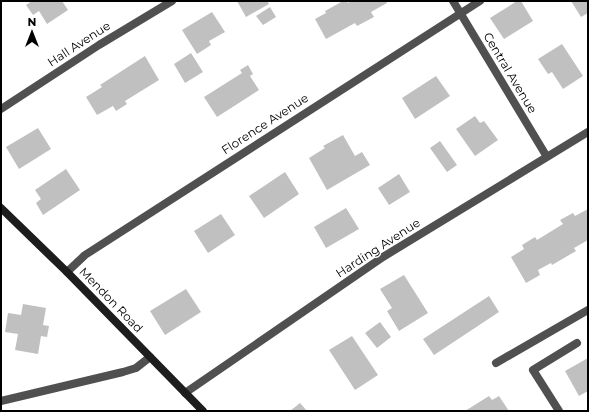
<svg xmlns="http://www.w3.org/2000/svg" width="589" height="412" viewBox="0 0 589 412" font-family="Montserrat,sans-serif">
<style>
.building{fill:#c0c0c0}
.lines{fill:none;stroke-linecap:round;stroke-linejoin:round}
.lane{stroke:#505050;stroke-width:8}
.street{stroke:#505050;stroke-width:8}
.secondary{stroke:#1d1d1d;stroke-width:8}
.labels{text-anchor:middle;stroke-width:3;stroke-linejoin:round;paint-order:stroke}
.street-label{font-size:12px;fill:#000;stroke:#fff}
</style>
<rect width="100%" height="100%" fill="#fff"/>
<path class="building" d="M 32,1 L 62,1 L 68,10 L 47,24 L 39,11 L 33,15 L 26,5 Z
M 237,1 L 267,1 L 269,4 L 246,17 Z
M 343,1 L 347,1 L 348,3 L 351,1 L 386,1 L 387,3 L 371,12 L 374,17 L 357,26 L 355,23 L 326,39 L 315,19 L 326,13 L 325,11 Z
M 517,1 L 521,1 L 533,21 L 504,39 L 490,18 Z
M 571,1 L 588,1 L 588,13 L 581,17 Z
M 270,7 L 276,17 L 263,25 L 256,16 Z
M 212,12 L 225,32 L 209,41 L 211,45 L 197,54 L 182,30 Z
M 562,44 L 583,76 L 563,89 L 552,72 L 548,74 L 538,59 Z
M 191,53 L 203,72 L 185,83 L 174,64 Z
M 145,56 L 159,80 L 125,101 L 127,104 L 116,111 L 113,106 L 97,115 L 86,97 L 102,87 L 100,85 Z
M 248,65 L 253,74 L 250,76 L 259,90 L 217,117 L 204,97 L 242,73 L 240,70 Z
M 436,76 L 450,96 L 415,119 L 402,98 Z
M 475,116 L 480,123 L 484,121 L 498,140 L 475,156 L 456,129 Z
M 38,128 L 51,149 L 19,169 L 6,147 Z
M 343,135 L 355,156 L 362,152 L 370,165 L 327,190 L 309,158 L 325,148 L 323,146 Z
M 440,141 L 457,165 L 447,172 L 430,148 Z
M 66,169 L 80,190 L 43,215 L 36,203 L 41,199 L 35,190 Z
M 285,172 L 299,194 L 264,218 L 249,196 Z
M 399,174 L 410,192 L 389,205 L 378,188 Z
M 346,208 L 359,229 L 326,248 L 314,227 Z
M 588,209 L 588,240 L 574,248 L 576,251 L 552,265 L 551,263 L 538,270 L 540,275 L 526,283 L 511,257 L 524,249 L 522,245 L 535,237 L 537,240 L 563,224 L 560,220 L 573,213 L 575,216 Z
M 221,214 L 235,235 L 208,253 L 194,231 Z
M 404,275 L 428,313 L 399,331 L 387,311 L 392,308 L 380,289 Z
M 186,289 L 201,312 L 165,335 L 150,311 Z
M 489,296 L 499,312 L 434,355 L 423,339 Z
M 23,304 L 46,308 L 43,325 L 49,326 L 47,337 L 41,336 L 38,354 L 15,350 L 18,334 L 5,332 L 8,313 L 21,315 Z
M 380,322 L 391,337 L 377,348 L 365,333 Z
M 352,336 L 378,375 L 355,390 L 329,350 Z
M 588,358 L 588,391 L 579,396 L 565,371 Z
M 489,396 L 492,400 L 499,396 L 509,411 L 465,411 Z
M 300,403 L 307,411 L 290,411 Z"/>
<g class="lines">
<path class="lane" d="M 559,411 L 533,370 L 577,343"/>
<path class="street" d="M 453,1 L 547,157
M 1,109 L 99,45 L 172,1
M 67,272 L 85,255 L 480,1
M 496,363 L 588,310
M 185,393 L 383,257 L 588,132
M 1,401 L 123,372 L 136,368 L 150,357"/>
<path class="secondary" d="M 1,208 L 67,272 L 203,411"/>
</g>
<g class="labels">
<g class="street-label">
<text transform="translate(79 44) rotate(-33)" y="4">Hall Avenue</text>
<text transform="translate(510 73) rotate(59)" y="4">Central Avenue</text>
<text transform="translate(265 124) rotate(-33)" y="4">Florence Avenue</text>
<text transform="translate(378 248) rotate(-33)" y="4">Harding Avenue</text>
<text transform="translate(111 300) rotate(46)" y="4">Mendon Road</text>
</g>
</g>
<rect width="589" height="412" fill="none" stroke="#000000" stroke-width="4"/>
<g transform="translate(32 32)" stroke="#ffffff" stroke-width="3" paint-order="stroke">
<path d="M0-3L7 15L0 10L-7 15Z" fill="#000000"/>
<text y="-6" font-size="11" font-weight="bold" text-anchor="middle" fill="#000000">N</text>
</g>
</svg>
